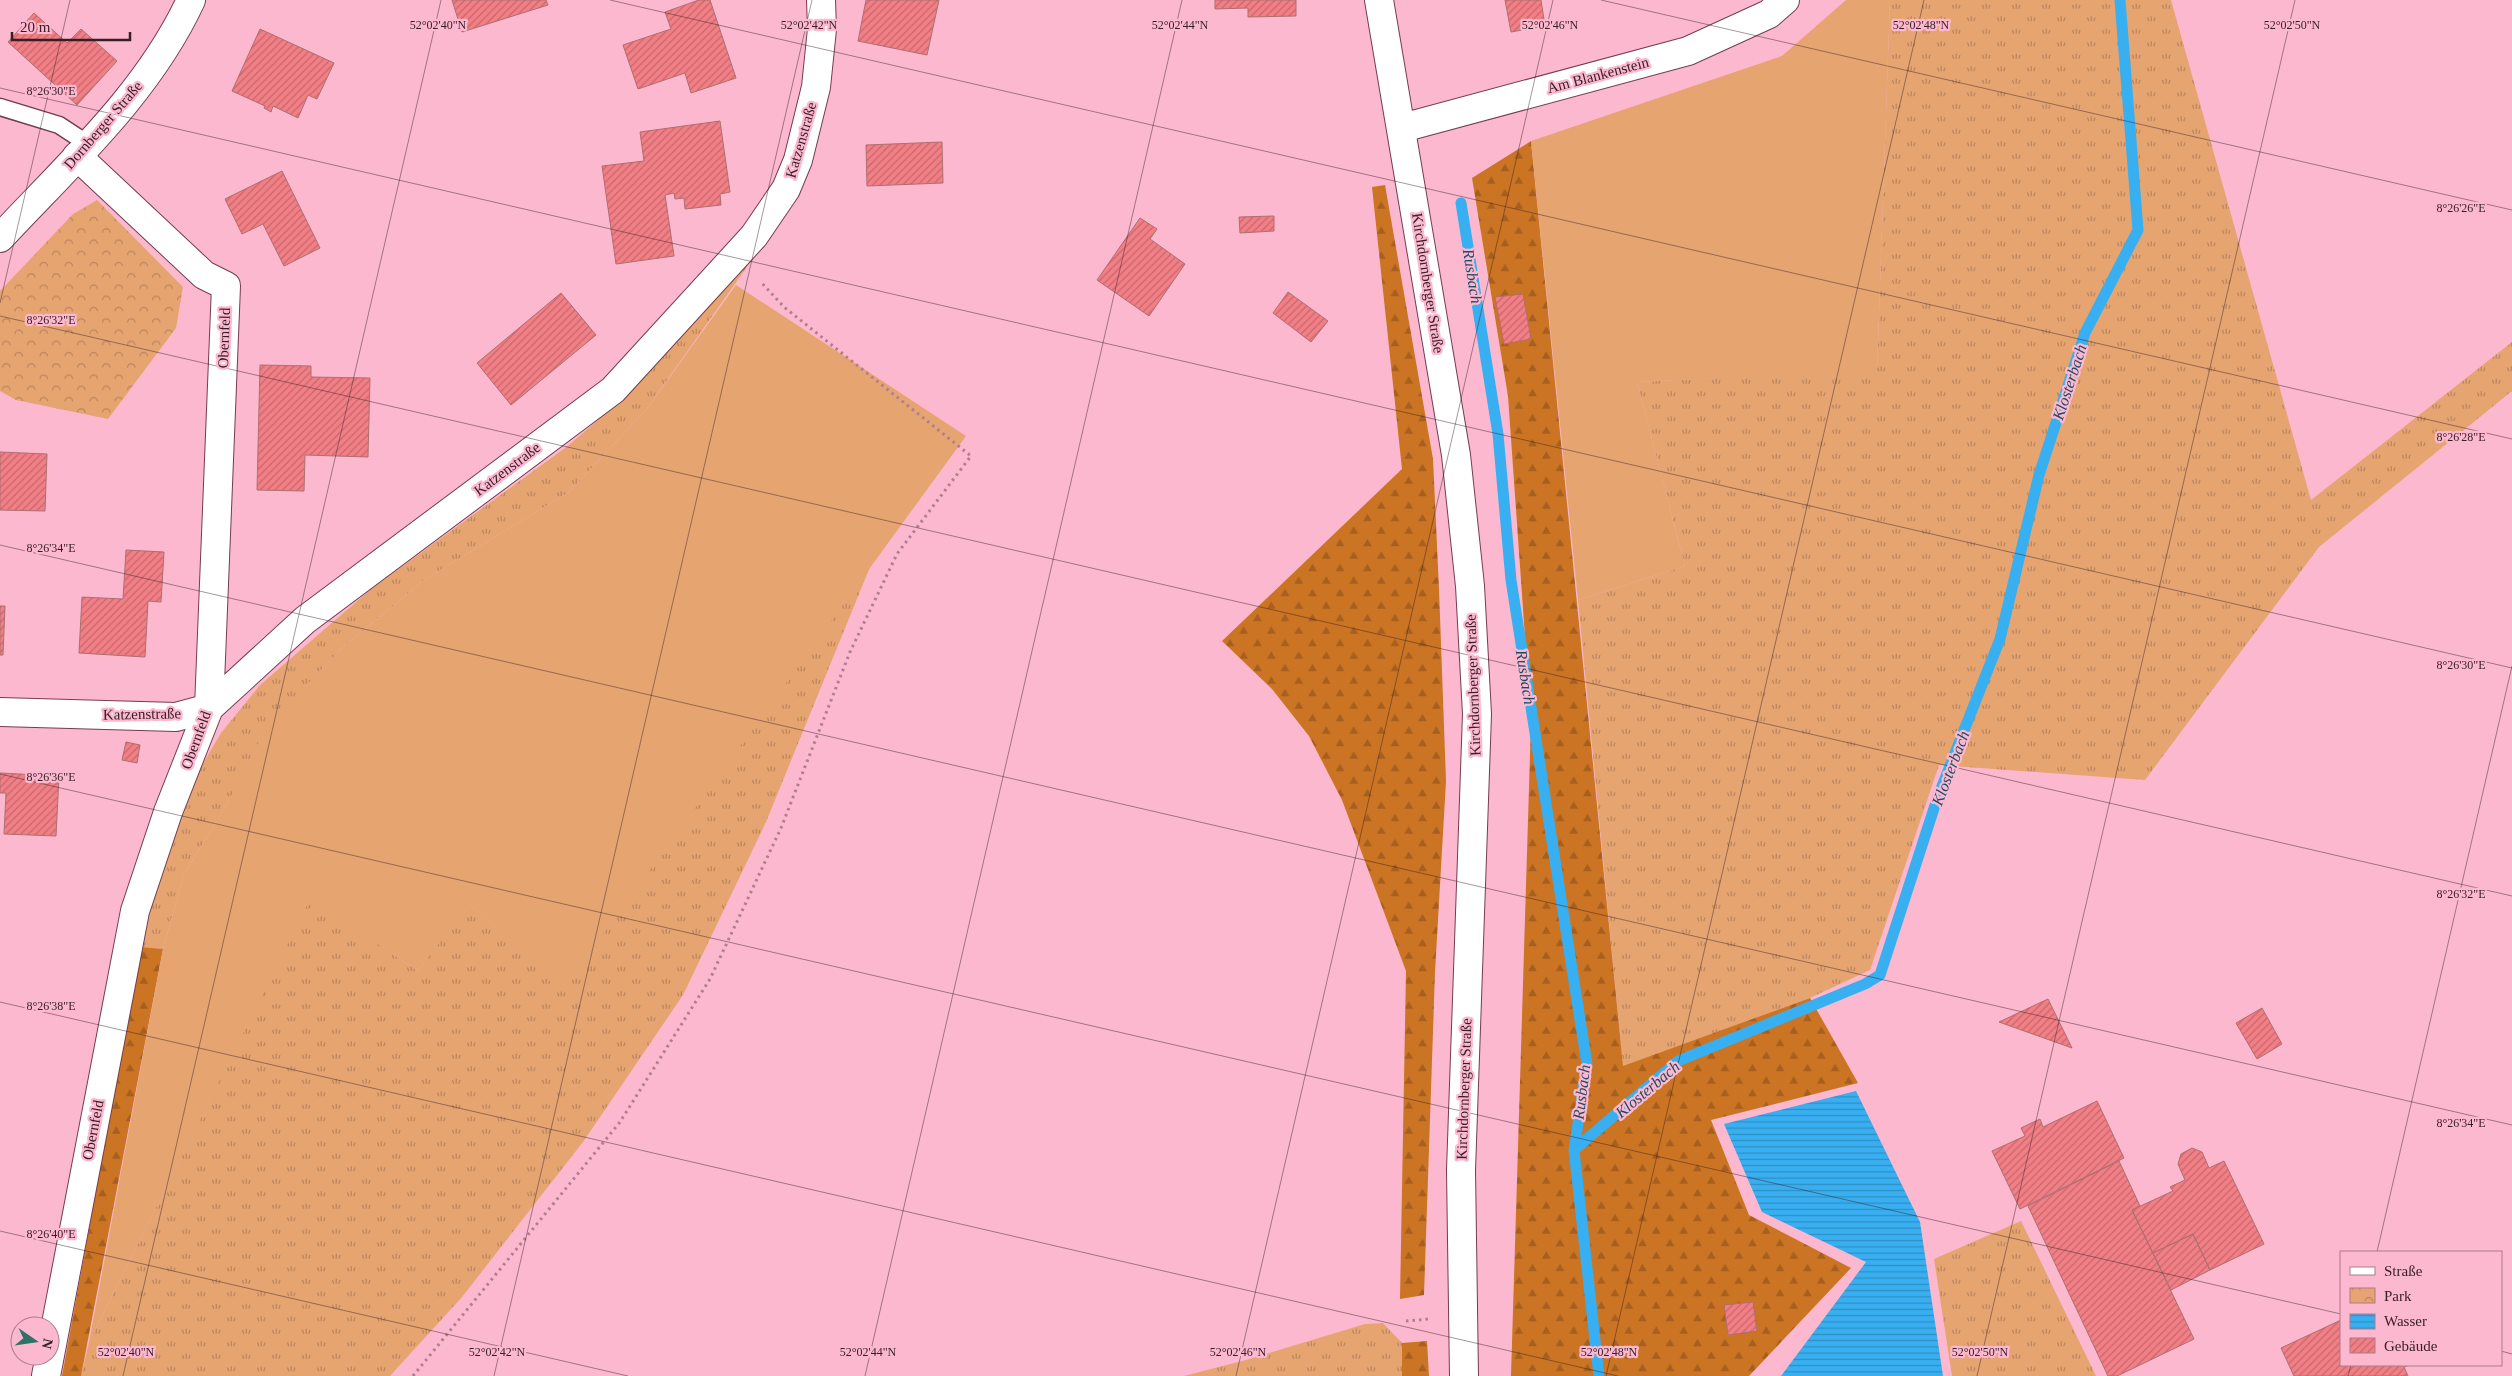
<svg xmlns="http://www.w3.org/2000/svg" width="2512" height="1376" viewBox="0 0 2512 1376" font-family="'Times New Roman',serif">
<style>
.grass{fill:url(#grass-tufts)}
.forest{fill:url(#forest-firs)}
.park{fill:url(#park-crowns)}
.garden{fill:#e6a471}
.water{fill:url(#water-rules)}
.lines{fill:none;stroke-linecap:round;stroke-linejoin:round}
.stream{stroke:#38aff1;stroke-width:11}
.building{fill:url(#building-hatch);stroke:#af6e70}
.lane-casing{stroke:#753c51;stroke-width:19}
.street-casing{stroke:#753c51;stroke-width:30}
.secondary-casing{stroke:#753c51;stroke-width:30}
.path{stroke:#b27e8f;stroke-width:3;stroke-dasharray:2.5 4;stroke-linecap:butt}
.lane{stroke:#fff;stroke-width:16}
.street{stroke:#fff;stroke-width:28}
.secondary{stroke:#fff;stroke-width:28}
.ticks{fill:none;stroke:#361d26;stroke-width:1;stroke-opacity:0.45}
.labels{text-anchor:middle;stroke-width:4.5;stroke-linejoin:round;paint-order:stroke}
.street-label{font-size:15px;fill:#361d26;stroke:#fcb8ce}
.water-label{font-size:16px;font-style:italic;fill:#1b4a65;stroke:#fcb8ce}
.ticks-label{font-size:12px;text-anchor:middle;fill:#361d26;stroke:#fcb8ce;stroke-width:4.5;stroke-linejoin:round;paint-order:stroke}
</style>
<defs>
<pattern id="grass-tufts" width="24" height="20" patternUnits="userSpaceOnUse" patternTransform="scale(1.25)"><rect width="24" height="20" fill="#e6a471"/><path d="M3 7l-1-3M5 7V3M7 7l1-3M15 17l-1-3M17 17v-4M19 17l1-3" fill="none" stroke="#bb855d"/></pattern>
<pattern id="forest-firs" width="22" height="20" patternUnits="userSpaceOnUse" patternTransform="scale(1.25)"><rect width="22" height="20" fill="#cb7423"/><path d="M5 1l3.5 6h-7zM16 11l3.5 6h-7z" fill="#a65f1e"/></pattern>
<pattern id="park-crowns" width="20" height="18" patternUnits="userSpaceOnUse" patternTransform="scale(1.25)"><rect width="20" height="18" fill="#e6a471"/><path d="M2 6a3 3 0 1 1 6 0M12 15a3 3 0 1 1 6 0" fill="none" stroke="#bb855d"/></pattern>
<pattern id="water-rules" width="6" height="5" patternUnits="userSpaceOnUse" patternTransform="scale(1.25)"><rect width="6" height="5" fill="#38aff1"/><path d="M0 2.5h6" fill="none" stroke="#308ec3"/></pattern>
<pattern id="building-hatch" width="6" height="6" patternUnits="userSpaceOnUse" patternTransform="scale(1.25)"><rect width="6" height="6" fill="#f27f85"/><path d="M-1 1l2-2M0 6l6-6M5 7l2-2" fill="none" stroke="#c5676d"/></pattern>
</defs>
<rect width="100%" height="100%" fill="#fcb8ce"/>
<path class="grass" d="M 1890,0 L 2171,0 L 2311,500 L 2512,342 L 2512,391 L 2319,547 L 2145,780 L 1939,765 L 1870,970 L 1810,998 L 1623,1067 L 1578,600 L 1685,566 L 1637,382 L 1877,370 Z
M 778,223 L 646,410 L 569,492 L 424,580 L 342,648 L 268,726 L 226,806 L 184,874 L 163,949 L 141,947 L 155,883 L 192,782 L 221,733 L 260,685 L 370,590 L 569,445 L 620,401 Z
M 870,567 L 766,822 L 683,995 L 583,1142 L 462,1297 L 390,1376 L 81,1376 L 89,1342 L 310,898 L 418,971 L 468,902 L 561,991 Z
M 2021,1221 L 2096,1376 L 1952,1376 L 1934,1259 Z
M 1383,1323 L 1402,1343 L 1402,1376 L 1184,1376 L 1246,1360 L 1365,1324 Z"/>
<path class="forest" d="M 1531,141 L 1623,1066 L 1810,998 L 1858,1083 L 1711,1120 L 1749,1215 L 1851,1268 L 1749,1376 L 1511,1376 L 1531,722 L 1508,396 L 1472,178 Z
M 1385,185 L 1433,459 L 1439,589 L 1446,781 L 1435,972 L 1424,1295 L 1400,1299 L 1406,971 L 1342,800 L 1309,736 L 1272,689 L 1222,641 L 1402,469 L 1372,187 Z
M 141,947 L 163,949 L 81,1376 L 62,1376 Z
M 1427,1341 L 1429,1376 L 1402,1376 L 1402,1343 Z"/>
<path class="park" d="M 97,200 L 183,287 L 176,328 L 108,419 L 16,400 L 0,391 L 0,291 L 73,214 Z"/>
<path class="garden" d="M 1846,0 L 1890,0 L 1877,371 L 1637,382 L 1685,566 L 1578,600 L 1531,141 L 1782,56 Z
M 736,285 L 966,436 L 561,992 L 469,903 L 418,971 L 310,899 L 89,1342 L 163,949 L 184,874 L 226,806 L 267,726 L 342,648 L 424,580 L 569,492 L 646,410 Z"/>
<path class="water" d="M 1856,1091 L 1920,1222 L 1943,1376 L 1781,1376 L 1866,1262 L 1762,1212 L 1724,1124 Z"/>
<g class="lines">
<path class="stream" d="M 1461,203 L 1498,434 L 1511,580 L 1587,1064 L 1574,1150
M 1599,1376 L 1574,1150 L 1678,1061 L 1865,984 L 1880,975 L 1937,799 L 2000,639 L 2039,475 L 2085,333 L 2138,230 L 2120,0"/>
</g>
<path class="building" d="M 452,0 L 546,0 L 548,5 L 462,32 Z
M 699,0 L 710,0 L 736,78 L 691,93 L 685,73 L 638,89 L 623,45 L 671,29 L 665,12 Z
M 866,0 L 939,0 L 927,55 L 858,41 Z
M 1215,0 L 1296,0 L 1296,16 L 1248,17 L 1248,8 L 1215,9 Z
M 1505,0 L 1541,0 L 1545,26 L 1511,32 Z
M 34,13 L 67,43 L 81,29 L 117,61 L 77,105 L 8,42 Z
M 260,29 L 334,63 L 317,99 L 308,95 L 298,118 L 273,106 L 271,112 L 264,108 L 265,106 L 232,91 Z
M 720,121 L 730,192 L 720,194 L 721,205 L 685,209 L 684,198 L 675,199 L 674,193 L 665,195 L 674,256 L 616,264 L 602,166 L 644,161 L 640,132 Z
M 942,142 L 943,183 L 867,186 L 866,145 Z
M 282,171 L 320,248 L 284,266 L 263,224 L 242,234 L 225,199 Z
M 1274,216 L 1274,231 L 1240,233 L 1239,217 Z
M 1140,218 L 1157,229 L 1150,239 L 1185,264 L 1149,316 L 1097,280 Z
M 1288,292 L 1328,321 L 1311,342 L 1273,313 Z
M 561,293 L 596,335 L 511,405 L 477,363 Z
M 1523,294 L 1531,339 L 1504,344 L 1495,297 Z
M 260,365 L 311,366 L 311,377 L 370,378 L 368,457 L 305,455 L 304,491 L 257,490 Z
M 0,452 L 47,454 L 45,511 L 0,510 Z
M 126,550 L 164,552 L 161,602 L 148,601 L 145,657 L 79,653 L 82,597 L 123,599 Z
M 0,606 L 5,606 L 3,655 L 0,655 Z
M 126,742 L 140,745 L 137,763 L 122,760 Z
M 0,773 L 59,776 L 56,836 L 4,834 L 6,793 L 0,793 Z
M 2048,999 L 2072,1048 L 1999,1022 Z
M 2262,1008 L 2282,1044 L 2257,1059 L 2236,1023 Z
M 2097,1101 L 2124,1158 L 2020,1209 L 1992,1151 L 2025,1136 L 2021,1128 L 2040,1119 L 2043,1127 Z
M 2192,1148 L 2202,1152 L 2209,1168 L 2224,1161 L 2264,1244 L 2210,1270 L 2193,1234 L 2153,1253 L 2132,1210 L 2173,1191 L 2170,1187 L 2185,1180 L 2178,1164 L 2181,1154 Z
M 2119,1161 L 2140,1206 L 2132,1210 L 2194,1339 L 2117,1376 L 2108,1376 L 2028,1206 Z
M 2193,1234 L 2210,1270 L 2171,1290 L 2153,1253 Z
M 1753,1302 L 1757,1331 L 1728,1335 L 1724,1305 Z
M 2341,1320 L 2341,1365 L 2409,1365 L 2404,1367 L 2408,1376 L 2294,1376 L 2281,1348 Z"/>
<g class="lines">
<defs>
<path id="lane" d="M 0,107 L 59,125 L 88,144"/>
<path id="street" d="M 1402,128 L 1688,51 L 1769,14 L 1785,0
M 0,712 L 176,717 L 209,708 L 305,620 L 613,390 L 754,236 L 786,189 L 798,160 L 816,87 L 822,29 L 821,0
M 46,1376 L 135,911 L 168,812 L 209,708 L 226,286 L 204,275 L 77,156"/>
<path id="secondary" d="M 1379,0 L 1456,455 L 1470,586 L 1477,714 L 1461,1170 L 1464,1376
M 0,238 C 69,164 148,93 191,0"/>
</defs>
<use href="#lane" class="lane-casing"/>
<use href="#street" class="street-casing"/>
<use href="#secondary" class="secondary-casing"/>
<path class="path" d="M 1406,1321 L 1429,1319
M 413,1376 L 620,1122 L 710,979 L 781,828 L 850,652 L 897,554 L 971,456 L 784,307 L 760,281"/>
<use href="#lane" class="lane"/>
<use href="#street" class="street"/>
<use href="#secondary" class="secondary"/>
</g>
<path class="ticks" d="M 610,0 L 2512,439M 1601,0 L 2512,210M 0,88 L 2512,668M 0,303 L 70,0M 0,316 L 2512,896M 0,545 L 2512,1125M 0,774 L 2341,1314M 0,1002 L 1618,1376M 0,1231 L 628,1376M 2377,1252 L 2512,666M 2501,1351 L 2512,1354M 123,1376 L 441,0M 494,1376 L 812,0M 865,1376 L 1182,0M 1236,1376 L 1553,0M 1606,1376 L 1924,0M 1977,1376 L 2295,0M 2348,1376 L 2351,1365"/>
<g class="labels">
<g class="street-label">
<text transform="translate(1598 75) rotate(-15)" y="5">Am Blankenstein</text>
<text transform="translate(103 125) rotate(-49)" y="5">Dornberger Straße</text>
<text transform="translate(801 140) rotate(-74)" y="5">Katzenstraße</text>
<text transform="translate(1428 283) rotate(81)" y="5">Kirchdornberger Straße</text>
<text transform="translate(224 338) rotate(-88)" y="5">Obernfeld</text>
<text transform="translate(507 469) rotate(-37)" y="5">Katzenstraße</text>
<text transform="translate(1473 685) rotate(-92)" y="5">Kirchdornberger Straße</text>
<text transform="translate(142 714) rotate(-1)" y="5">Katzenstraße</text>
<text transform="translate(196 740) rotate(-70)" y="5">Obernfeld</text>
<text transform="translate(1464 1089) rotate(-88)" y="5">Kirchdornberger Straße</text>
<text transform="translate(93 1130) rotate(-79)" y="5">Obernfeld</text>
</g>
<g class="water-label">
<text transform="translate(1473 276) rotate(81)" y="6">Rusbach</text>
<text transform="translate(2069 382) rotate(-72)" y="6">Klosterbach</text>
<text transform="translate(1526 677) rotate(81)" y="6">Rusbach</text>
<text transform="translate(1950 768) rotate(-69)" y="6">Klosterbach</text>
<text transform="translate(1647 1089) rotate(-40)" y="6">Klosterbach</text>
<text transform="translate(1581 1092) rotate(-83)" y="6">Rusbach</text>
</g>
</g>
<g class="ticks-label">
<text x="438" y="29">52°02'40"N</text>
<text x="809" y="29">52°02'42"N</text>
<text x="1180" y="29">52°02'44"N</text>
<text x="1550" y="29">52°02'46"N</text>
<text x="1921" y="29">52°02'48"N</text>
<text x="2292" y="29">52°02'50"N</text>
<text x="51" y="95">8°26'30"E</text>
<text x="2461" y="212">8°26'26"E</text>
<text x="51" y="324">8°26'32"E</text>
<text x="2461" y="441">8°26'28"E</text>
<text x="51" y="552">8°26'34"E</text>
<text x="2461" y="669">8°26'30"E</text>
<text x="51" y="781">8°26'36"E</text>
<text x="2461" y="898">8°26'32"E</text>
<text x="51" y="1010">8°26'38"E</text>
<text x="2461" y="1127">8°26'34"E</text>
<text x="51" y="1238">8°26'40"E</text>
<text x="126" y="1356">52°02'40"N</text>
<text x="497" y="1356">52°02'42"N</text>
<text x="868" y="1356">52°02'44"N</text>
<text x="1238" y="1356">52°02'46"N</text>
<text x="1609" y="1356">52°02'48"N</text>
<text x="1980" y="1356">52°02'50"N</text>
</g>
<rect x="2340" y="1251" width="162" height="115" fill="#fcb8ce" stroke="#ad7a8b"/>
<rect x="2350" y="1267" width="25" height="8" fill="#ffffff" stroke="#ad7a8b"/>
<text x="2384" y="1276" font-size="15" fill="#361d26">Straße</text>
<rect x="2350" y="1288" width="25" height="15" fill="url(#park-crowns)" stroke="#ad7a8b"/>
<text x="2384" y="1301" font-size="15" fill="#361d26">Park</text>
<rect x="2350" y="1314" width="25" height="15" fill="url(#water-rules)" stroke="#ad7a8b"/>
<text x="2384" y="1326" font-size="15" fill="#361d26">Wasser</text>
<rect x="2350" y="1338" width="25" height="15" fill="url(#building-hatch)" stroke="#ad7a8b"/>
<text x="2384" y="1351" font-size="15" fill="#361d26">Gebäude</text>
<g transform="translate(35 1341) rotate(103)"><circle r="24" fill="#fcb8ce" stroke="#ad7a8b"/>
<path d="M0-4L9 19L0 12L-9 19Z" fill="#2e7265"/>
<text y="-8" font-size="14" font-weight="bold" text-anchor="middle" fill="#361d26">N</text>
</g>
<path d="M12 32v8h118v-8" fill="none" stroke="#361d26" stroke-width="2.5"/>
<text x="20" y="32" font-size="15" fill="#361d26" stroke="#fcb8ce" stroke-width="4" paint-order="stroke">20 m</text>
</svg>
